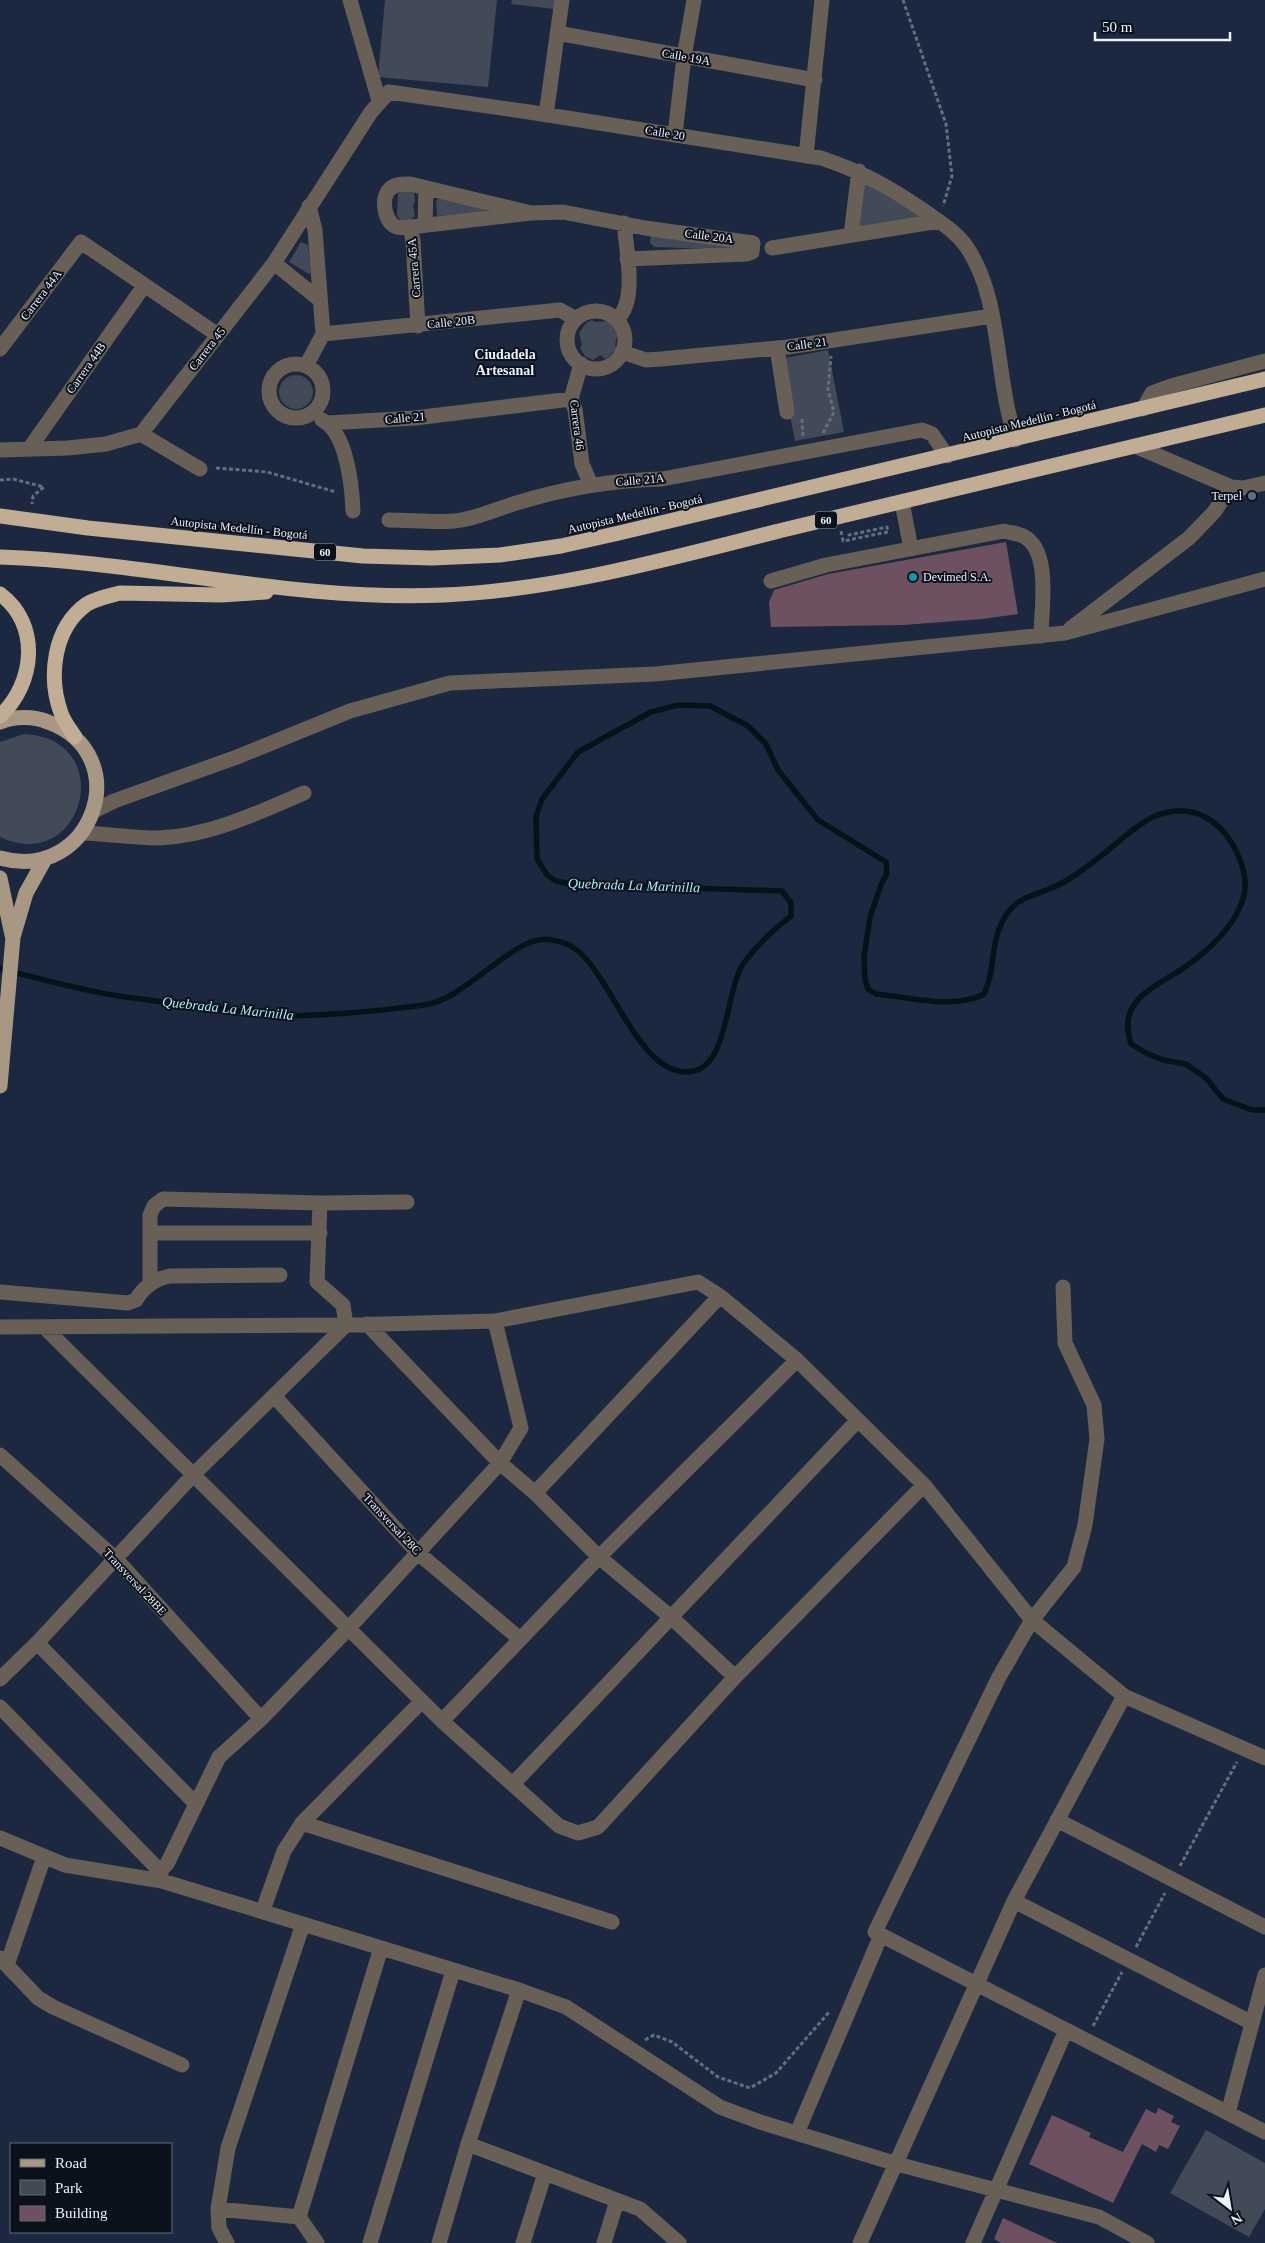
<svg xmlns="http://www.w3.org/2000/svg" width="1265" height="2243" viewBox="0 0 1265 2243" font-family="Georgia,serif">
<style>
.green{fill:#424a58}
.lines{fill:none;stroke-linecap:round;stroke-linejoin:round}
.stream{stroke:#001517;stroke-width:5.5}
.building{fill:#6e5160}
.path{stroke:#646e82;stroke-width:3;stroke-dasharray:4 2.5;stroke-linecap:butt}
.minor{stroke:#686056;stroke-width:15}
.major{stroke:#a89782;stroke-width:15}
.highway{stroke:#c1ad94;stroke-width:15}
.service-dot{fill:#5c6f8a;stroke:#0b111b;stroke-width:2}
.culture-dot{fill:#0f9aa8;stroke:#0b111b;stroke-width:2}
.labels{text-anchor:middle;stroke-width:4;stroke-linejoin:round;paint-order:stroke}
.shield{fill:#0b111b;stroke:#a8aeba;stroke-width:1}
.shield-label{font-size:11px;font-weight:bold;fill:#ebf2fe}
.street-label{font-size:12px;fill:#ebf2fe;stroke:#0b111b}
.poi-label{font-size:12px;fill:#ebf2fe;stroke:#0b111b;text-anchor:end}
.neighbourhood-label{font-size:14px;font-weight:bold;fill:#ebf2fe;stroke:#0b111b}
.water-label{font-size:14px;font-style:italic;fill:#a7eff5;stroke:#0b111b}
</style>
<rect width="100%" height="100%" fill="#1c283f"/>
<path class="green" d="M 385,0 L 497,0 L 488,87 L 378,77 Z
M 512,0 L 555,0 L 554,9 L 511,4 Z
M 863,182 L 925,218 L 856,230 Z
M 403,189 L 414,192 L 415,202 L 413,205 L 415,216 L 408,222 L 404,219 L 402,222 L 397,215 L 398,194 Z
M 440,197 L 488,209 L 488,212 L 437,216 L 436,201 Z
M 651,235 L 672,235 L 673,240 L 677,240 L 677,235 L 706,239 L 740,250 L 654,247 L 650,243 Z
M 301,242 L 308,245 L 311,272 L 309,274 L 289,262 Z
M 592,320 L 595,322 L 608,321 L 618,332 L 615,345 L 617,348 L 606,359 L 600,355 L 593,360 L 585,356 L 580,348 L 582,345 L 579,333 L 586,323 Z
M 828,350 L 844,432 L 795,441 L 779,359 Z
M279 392a17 17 0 1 1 34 0a17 17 0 1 1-34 0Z
M 24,734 C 120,739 83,876 0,837 L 0,742 Z
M 1206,2130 L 1265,2163 L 1265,2209 L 1249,2237 L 1170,2193 Z"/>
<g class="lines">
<path class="stream" d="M 0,969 C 39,978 79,990 119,996 C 151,1001 183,1004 216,1008 C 239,1010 264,1016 288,1016 C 333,1015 380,1011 424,1005 C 467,1000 515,932 551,940 C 558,941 569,944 574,948 C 612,973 640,1083 694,1071 C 728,1064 726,990 743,964 C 756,946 774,929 791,916 L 791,903 L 782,891 L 571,884 L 556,881 L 547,875 L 537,859 L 536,817 L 542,799 L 578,752 L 651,712 L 678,705 L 710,706 L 748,726 L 766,744 L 778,770 L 818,820 L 886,862 L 887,873 L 881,885 L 870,917 L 864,957 L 865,979 L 868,989 L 876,994 C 909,997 953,1010 984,994 C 994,974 991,953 998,932 C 1012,892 1034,899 1064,882 C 1077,875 1089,865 1101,856 C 1116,844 1136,825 1153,817 C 1186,802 1215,815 1233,845 C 1242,862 1249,880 1243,899 C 1235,926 1208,951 1185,967 C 1155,988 1116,999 1131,1044 L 1146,1053 L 1163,1060 L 1186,1064 L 1206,1078 L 1223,1099 L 1252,1110 L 1265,1110"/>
</g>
<path class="building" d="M 1006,542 L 1018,614 L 982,619 L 903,625 L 771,627 L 769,602 L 774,590 L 828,574 Z
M 1158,2108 L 1174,2116 L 1171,2122 L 1180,2126 L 1168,2149 L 1159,2145 L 1156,2152 L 1142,2144 L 1113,2203 L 1029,2164 L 1052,2115 L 1091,2133 L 1089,2137 L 1123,2152 L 1146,2109 L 1156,2114 Z
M 1003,2218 L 1018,2225 L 1057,2243 L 1001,2243 L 994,2239 Z"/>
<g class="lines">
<path class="path" d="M 903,0 L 946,124 L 952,176 L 943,206
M 802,419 L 803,438
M 823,433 L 834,412 L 828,390 L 831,356
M 216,468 L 267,472 L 336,492
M 0,480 L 13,479 L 44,487 L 33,496 L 32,504
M 841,531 L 843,541 L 888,532 L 887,527 L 849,535 L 848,531
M 1180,1866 L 1237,1762
M 1136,1947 L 1165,1893
M 1093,2026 L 1122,1972
M 645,2040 L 654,2035 L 672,2042 L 718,2077 L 750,2088 L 776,2073 L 830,2011"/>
<path class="minor" d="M 350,0 L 379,101
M 557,33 L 815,80
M 546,115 L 562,0
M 675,134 L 684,57 L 694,0
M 806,156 L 822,0
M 531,213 L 410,184 C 402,184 393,184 388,191 C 381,201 385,223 397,227 C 401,228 406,227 410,227 L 531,213 L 563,212 L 645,228 L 753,243 L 752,252 L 747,254 L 627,259
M 425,224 L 426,189
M 410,227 L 413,241 L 418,326
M 851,235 L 859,171
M 772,248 L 939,221
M 274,263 L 320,300
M567 340a29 29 0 1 1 58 0a29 29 0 1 1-58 0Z
M 617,319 C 638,301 626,249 624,223
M 323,334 L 560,310 L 576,319
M 777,348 L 787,412
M 0,349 L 81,242 L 218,335
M 622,352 L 646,360 L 661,359 L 788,347 L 992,316
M 581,364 L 571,399 L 575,409 L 582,464 L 591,485
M269 391a27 27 0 1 1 54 0a27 27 0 1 1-54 0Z
M 306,366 L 323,334 L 315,230 L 309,206
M 1143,409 L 1152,393 L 1171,386 L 1265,361
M 322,420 C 347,432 352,487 353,511
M 328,423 L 415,418 L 571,399
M 141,434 L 274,263 L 371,112 L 389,92 L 529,112 L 821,158 C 863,172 889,187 926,212 C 940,222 955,231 966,246 C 995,288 996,346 1005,395 C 1007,410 1012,425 1015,440
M 141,434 L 200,469
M 1135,446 L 1231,487 L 1243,488 L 1265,483
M 29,449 L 144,286
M 0,450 L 68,448 L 106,444 L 141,434
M 902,502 L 911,549
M 389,520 C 410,520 433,523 454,521 C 477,519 498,508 520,502 C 566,488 614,480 662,479 L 922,430 L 932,434 L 947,456
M 771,581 L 826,565 L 1004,531 C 1010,533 1018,533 1023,536 C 1052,550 1041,610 1041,636
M 1070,629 L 1189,538 L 1214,512 L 1231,487
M 94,811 L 114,801 L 237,757 L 350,711 L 450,683 L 655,674 L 1065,633 L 1265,579
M 83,833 C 108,834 134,838 159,838 C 209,836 258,813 304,793
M 150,1233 L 320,1233
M 150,1284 L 150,1215 L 154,1206 L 163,1199 L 320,1203 L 407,1202
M 0,1292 L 128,1303 L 136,1300 C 144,1286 155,1279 170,1276 L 280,1275
M 367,1324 L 500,1463 L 535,1493 L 599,1557 L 672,1618 L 735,1677
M 0,1327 L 346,1325 L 495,1321 L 698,1282 L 720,1296 L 797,1360 L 924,1485 L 1032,1620 L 1074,1567 L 1085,1525 L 1097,1439 L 1094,1405 L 1065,1343 L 1063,1287
M 44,1327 L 442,1721 L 559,1826 L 578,1833 L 598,1827 L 735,1677 L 924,1485
M 275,1397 L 418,1553 L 520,1639
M 0,1455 L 116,1559 L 261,1719
M 535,1493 L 720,1296
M 37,1643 L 196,1804
M 0,1679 L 37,1643 L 194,1474 L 346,1325 L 343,1305 L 317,1282 L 320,1203
M 0,1707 L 160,1871
M 442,1721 L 599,1557 L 797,1360
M 1265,1758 L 1124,1696 L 1032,1620 L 999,1677 L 875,1932 L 1265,2132
M 513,1784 L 858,1420
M 1057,1820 L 1265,1927
M 302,1823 L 612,1922
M 0,1838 L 65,1865 L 162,1881 L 519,1990 L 566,2007 L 720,2107 L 760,2122 L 897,2164 L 1099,2217 L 1147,2243
M 162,1881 L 160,1871 L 167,1864 L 219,1757 L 261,1719 L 348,1629 L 500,1463 L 521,1428 L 495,1321
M 1014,1901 L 1252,2023
M 263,1910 L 284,1851 L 302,1823 L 422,1701
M 0,1958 L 38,1998 L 53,2007 L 182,2065
M 7,1965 L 44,1857
M 1228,2113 L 1265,1975
M 797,2133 L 881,1935
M 468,2144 L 640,2209 L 679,2243
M 218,2209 L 299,2217
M 299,2217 L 381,1948
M 299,2217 L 317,2243
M 227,2243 L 219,2228 L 218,2209 L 228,2148 L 303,1924
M 370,2243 L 453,1971
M 439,2243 L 468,2144 L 519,1990
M 523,2243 L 545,2173
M 604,2243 L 617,2201
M 860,2243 L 1014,1901 L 1124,1696
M 973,2243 L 1066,2030"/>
<path class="major" d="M 0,722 C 14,716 34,716 48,722 C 138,755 92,884 0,858
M 0,878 L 12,935
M 0,1086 L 13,937 L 26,893 L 45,859"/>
<path class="highway" d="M 0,516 L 88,528 L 363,556 L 432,558 L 500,555 L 561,546 L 619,533 L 1265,379
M 0,557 C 149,562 295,602 444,595 C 560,590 674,557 787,529 C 946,491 1105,452 1265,415
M 0,594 C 41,624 35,684 0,716
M 75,737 C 70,729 64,722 61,713 C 48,677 53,628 87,604 C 97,598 109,596 120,593 L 221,595 L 266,592"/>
</g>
<circle class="service-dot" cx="1252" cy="496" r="5"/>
<circle class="culture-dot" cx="913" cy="577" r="5"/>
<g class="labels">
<g class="shield">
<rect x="815" y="511.5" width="22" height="17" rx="4"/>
<rect x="314" y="543.5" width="22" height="17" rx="4"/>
</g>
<g class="shield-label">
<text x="826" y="524">60</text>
<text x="325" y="556">60</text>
</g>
<g class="street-label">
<text transform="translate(686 57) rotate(10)" y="4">Calle 19A</text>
<text transform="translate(665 133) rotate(9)" y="4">Calle 20</text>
<text transform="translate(709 236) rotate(7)" y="4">Calle 20A</text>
<text transform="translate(414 268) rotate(-95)" y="4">Carrera 45A</text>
<text transform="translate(41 295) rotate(-53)" y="4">Carrera 44A</text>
<text transform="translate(451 322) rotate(-6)" y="4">Calle 20B</text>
<text transform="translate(807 344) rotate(-8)" y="4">Calle 21</text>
<text transform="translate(207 349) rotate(-52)" y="4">Carrera 45</text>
<text transform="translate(86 368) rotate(-55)" y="4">Carrera 44B</text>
<text transform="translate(405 418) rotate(-5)" y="4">Calle 21</text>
<text transform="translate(1029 421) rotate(-14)" y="4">Autopista Medellín - Bogotá</text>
<text transform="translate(577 425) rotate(83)" y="4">Carrera 46</text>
<text transform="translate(640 480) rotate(-5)" y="4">Calle 21A</text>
<text transform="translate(635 514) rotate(-13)" y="4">Autopista Medellín - Bogotá</text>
<text transform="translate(239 528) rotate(6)" y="4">Autopista Medellín - Bogotá</text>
<text transform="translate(392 1524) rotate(47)" y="4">Transversal 28C</text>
<text transform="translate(135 1582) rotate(47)" y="4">Transversal 28BE</text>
</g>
<g class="poi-label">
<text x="1242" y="500">Terpel</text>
<text x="923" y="581" text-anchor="start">Devimed S.A.</text>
</g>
<g class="neighbourhood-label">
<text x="505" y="359">Ciudadela<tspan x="505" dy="16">Artesanal</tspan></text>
</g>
<g class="water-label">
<text transform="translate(634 885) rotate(2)" y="5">Quebrada La Marinilla</text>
<text transform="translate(228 1008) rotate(6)" y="5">Quebrada La Marinilla</text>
</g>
</g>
<rect x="10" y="2143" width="162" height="90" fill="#0b111b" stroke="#656b76"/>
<rect x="20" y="2159" width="25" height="8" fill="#a89782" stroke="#656b76"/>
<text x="55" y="2168" font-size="15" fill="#ebf2fe">Road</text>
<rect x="20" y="2180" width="25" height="15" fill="#424a58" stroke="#656b76"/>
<text x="55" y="2193" font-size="15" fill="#ebf2fe">Park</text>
<rect x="20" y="2206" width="25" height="15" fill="#6e5160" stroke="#656b76"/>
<text x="55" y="2218" font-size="15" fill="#ebf2fe">Building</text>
<g transform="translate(1230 2208) rotate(149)" stroke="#0b111b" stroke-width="4" paint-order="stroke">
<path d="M0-4L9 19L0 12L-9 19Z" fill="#ebf2fe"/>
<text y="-8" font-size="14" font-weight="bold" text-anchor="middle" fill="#ebf2fe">N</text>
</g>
<path d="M1095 32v8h135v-8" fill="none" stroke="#ebf2fe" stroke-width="2.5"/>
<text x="1102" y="32" font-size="15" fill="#ebf2fe" stroke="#0b111b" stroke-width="4" paint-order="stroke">50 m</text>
</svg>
